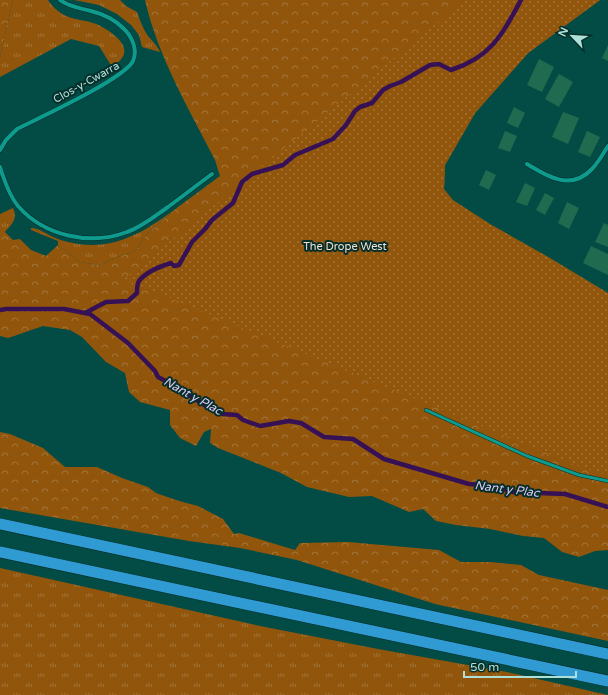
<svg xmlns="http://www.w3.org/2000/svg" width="608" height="695" viewBox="0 0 608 695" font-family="'Varela Round',sans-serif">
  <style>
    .grass { fill: url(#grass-tufts) }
    .forest { fill: url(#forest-crowns) }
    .park { fill: url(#park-dots) }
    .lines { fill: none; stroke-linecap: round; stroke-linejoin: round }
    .stream { stroke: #361155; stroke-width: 4.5 }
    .building { fill: #206b4f }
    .service-casing { stroke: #072e2a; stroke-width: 4 }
    .minor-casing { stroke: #072e2a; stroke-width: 5 }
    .trunk-casing { stroke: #072e2a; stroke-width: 12 }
    .service { stroke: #0e9b8e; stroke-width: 3 }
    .minor { stroke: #0e9b8e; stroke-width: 4 }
    .trunk { stroke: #309bd2; stroke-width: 11 }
    .labels { text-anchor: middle; stroke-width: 4; stroke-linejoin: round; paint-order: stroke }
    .street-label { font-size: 11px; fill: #ade0d8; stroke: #072e2a }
    .park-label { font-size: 11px; fill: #f3e1d1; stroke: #072e2a }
    .water-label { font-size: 12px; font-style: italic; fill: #ddccf5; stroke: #072e2a }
  </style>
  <defs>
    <pattern id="grass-tufts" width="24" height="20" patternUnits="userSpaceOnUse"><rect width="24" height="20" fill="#91560c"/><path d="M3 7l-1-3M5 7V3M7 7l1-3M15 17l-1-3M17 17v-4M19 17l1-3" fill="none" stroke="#a2763a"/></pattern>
    <pattern id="forest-crowns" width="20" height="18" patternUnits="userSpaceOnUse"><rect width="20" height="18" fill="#91560c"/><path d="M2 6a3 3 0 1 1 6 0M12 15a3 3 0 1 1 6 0" fill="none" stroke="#a2763a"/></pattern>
    <pattern id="park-dots" width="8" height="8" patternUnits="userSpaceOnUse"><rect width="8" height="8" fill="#91560c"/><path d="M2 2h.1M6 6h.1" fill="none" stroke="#a2763a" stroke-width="1.8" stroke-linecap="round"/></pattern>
  </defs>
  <rect width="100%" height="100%" fill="#034b45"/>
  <g class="grass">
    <path d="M13,0H48C51,5 58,12 64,15C74,20 86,20 96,24C106,28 128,42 124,54C122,60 117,63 112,67L99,46L71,39L0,77V57Z"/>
    <path d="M74,0H120L126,6L137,12C140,20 143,29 148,36C153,42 157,45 160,52L142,47L139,35L131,25L117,14L99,5Z"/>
    <path d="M178,207L146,235L136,250L98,265L80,262L58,245V241L31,230V228C39,228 46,234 53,237C58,239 63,241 68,242C112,253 145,232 178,207Z"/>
    <path d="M13,208C18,219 12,224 5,232L0,230V214Z"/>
    <path d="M0,568L260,626L378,649L507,672L608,695H0Z"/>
  </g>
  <g class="forest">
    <path d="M0,0H13L0,57Z"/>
    <path d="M145,0H600L528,53L475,113L445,165L444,189L440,198L608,393V550L595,551L579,557L562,552L544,538L523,536L490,529L456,525L436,521L423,509L409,512L372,496L349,497L307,487L281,473L218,448L210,443L211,429L204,432L196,446L180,438L170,425V410L140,402L129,392L125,373L106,362L82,337L70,330L43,326L8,338L0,336V230H3L13,240L20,239L31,250L46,256L58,245L80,262L98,265L136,250L146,235L178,207L220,176L215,160C189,109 158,57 145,0Z"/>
    <path d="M0,432L10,434L43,448L65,467H97L122,478L148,487L156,493L179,501L198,506L223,519L234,534L239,533L295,550L300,543L348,542L439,550L461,562H490L521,565L539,575L608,590V641L435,604L297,560L240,548L189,541L0,508Z"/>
  </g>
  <path class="park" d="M465,0H600L528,53L475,113L445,165L444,189L453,200L490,224L550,258L608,293V474L586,469L124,279Z"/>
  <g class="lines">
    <g class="stream">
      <path d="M0,310L6,309H64L90,314L128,343L155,371L158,377L175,386L206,406L223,414L237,415L243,420L260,426L289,421L301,423L324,437L353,439L384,459L469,484L493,486L513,492L565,494L608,507"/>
      <path d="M85,313L106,302L128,301L137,293C137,289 137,284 139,281C146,272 161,266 171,263L174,266L179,265L192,242L205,229L212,220L233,203L242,182L252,174L283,165L295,155L333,139L346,125L355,111L360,107L372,103L383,90L390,86L401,82L430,65L439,64L451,70C491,57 502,35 521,0"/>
    </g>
  </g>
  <g class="building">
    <path d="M608,45V61L602,58Z"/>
    <path d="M539,59L554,67L542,92L527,85Z"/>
    <path d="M559,74L573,82L559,107L545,99Z"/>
    <path d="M514,107L525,113L518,128L507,123Z"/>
    <path d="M563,112L579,118L568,144L552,137Z"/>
    <path d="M505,131L517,136L510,152L498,148Z"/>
    <path d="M587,131L600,137L590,157L578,152Z"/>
    <path d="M486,170L496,175L489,190L479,185Z"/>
    <path d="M525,183L535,188L527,206L516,202Z"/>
    <path d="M545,193L554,198L545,215L536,210Z"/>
    <path d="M567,202L579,208L569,229L558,223Z"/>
    <path d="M604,223L608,225V247L595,242Z"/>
    <path d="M591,246L608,254V275L583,263Z"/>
  </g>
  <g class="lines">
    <g class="service-casing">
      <path id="service" d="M426,410L527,456L579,475L608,481"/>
    </g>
    <g class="minor-casing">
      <g id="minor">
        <path d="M0,150L6,140L17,129C39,118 124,79 133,61C138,50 132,36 123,28C114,19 103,14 91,11C80,8 69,7 60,0"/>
        <path d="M527,164C548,177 571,191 592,169C598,163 603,154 608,146"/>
        <path d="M0,167C4,180 9,195 18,206C44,236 90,246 127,232C142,227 155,216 168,207C183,196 197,185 212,174"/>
      </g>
    </g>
    <g class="trunk-casing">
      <g id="trunk">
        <path d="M0,524L608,654"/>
        <path d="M0,552L608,681"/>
      </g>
    </g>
    <use href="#service" class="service"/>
    <use href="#minor" class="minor"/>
    <use href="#trunk" class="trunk"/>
  </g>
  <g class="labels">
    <g class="street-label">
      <text transform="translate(86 82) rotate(-29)" y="4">Clos-y-Cwarra</text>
    </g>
    <g class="park-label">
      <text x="345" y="250">The Drope West</text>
    </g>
    <g class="water-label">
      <text transform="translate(193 396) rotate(29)" y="4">Nant y Plac</text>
      <text transform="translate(507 489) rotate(7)" y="4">Nant y Plac</text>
    </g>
  </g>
  <g transform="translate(572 36) rotate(295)" stroke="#072e2a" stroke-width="3" paint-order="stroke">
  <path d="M0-3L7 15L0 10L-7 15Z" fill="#ade0d8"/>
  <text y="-6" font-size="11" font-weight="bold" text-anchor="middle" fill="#ade0d8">N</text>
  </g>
  <path d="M464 671v6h112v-6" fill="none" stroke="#ade0d8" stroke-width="2"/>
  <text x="470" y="671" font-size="12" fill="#ade0d8" stroke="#072e2a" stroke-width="3" paint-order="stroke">50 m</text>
</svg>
